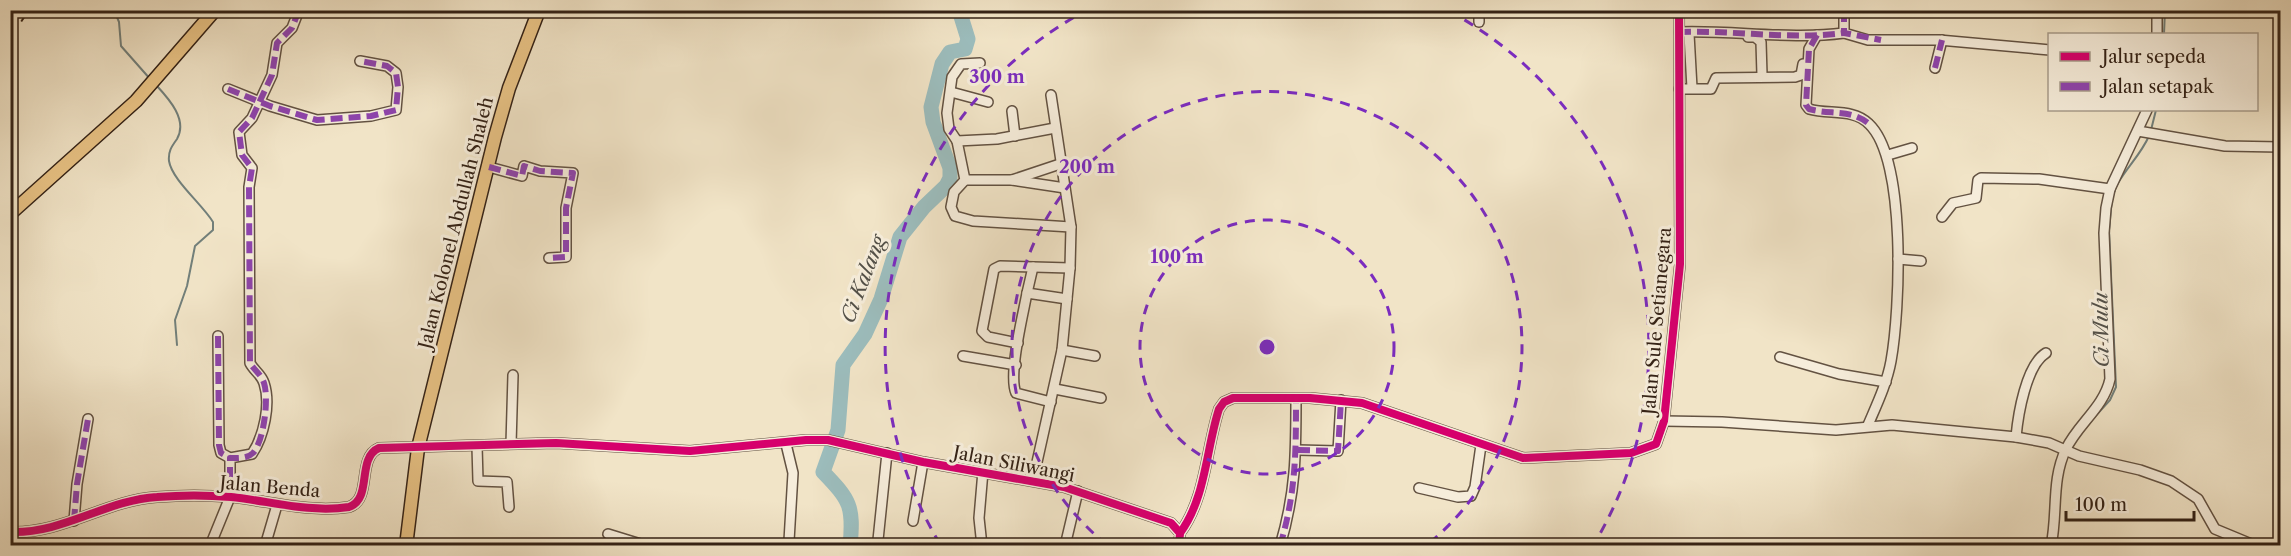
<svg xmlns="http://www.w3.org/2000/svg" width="2291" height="556" viewBox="0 0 2291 556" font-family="'Libre Caslon Text',serif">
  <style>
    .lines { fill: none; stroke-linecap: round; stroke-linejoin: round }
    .stream { stroke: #727f7a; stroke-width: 2 }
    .river { stroke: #9cbdbd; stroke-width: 15 }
    .minor-casing { stroke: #635242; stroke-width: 12 }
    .major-casing { stroke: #342216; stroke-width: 15 }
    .minor { stroke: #f6eddb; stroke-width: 9 }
    .major { stroke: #e8c284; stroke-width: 12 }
    .rail { stroke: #342216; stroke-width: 2; stroke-dasharray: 10 10; stroke-linecap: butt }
    .quiet { stroke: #8e44ad; stroke-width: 6; stroke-dasharray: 12 6; stroke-linecap: butt }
    .cycleway-casing { stroke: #f6eddb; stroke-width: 11 }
    .cycleway { stroke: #d6006c; stroke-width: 8 }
    .ring { fill: none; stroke: #7b2cbf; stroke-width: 3; stroke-dasharray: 10 8 }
    .labels { text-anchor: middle; stroke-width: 6; stroke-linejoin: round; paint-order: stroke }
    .street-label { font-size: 18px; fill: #342216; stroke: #f6eddb }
    .water-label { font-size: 20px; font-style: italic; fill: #535048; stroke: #f6eddb }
    .centre { fill: #7b2cbf; stroke: #f6eddb; stroke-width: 3 }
    .ring-label { font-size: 18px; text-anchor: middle; font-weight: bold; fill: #7b2cbf; stroke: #f6eddb; stroke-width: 6; stroke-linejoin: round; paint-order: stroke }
  </style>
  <rect width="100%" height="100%" fill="#f1e4c7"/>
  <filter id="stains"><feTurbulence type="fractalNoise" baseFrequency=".00333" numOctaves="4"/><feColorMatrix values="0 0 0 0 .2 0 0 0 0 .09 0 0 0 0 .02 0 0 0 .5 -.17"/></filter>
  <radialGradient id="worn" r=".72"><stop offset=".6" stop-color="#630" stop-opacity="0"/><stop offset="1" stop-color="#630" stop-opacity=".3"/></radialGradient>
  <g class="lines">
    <g class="stream">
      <path d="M114,10L119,22L121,46L151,80"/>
      <path d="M2164,34L2165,10"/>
      <path d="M157,86C169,99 188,120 177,139C172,146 168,151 169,161C172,180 202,204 213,222V230L195,246L187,286L175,320L177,345"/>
      <path d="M2151,130L2156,110"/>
      <path d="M2090,422L2110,400L2116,387L2109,230C2111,214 2110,197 2118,183C2128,166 2141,154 2149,136"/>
    </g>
    <path class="river" d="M850,546C854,506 850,500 823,472L838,430L843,365L865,334L881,299L900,237L924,207L946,186L950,178V168L933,122L931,107L942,64L950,52L965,49L968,39L959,10"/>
    <g class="minor-casing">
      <g id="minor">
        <path d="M1844,10V33L1868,40H1939L2050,50"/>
        <path d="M1479,22V10"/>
        <path d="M1679,32C1733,30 1791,40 1844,33"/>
        <path d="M1689,34L1692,88"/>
        <path d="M2157,34V10"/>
        <path d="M1817,35L1809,49L1806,105L1809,109C1829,115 1853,108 1869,124C1907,160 1900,311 1891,361C1887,383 1877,404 1868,425"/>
        <path d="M1748,37H1755L1761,42L1762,75"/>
        <path d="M1935,68L1942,40"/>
        <path d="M228,89L270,106L317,120L371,116L396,110L398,87L396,73L387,66L360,61"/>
        <path d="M1679,89H1711L1716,78L1795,77L1801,75L1803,64"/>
        <path d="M951,92L988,102"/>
        <path d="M1012,111L1015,136"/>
        <path d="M1055,128L997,139L957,141L965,180L954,192L951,207L955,216L973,221L1071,227"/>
        <path d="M2138,131L2225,146L2280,147"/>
        <path d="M957,141L949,129L947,113L952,77L961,64L980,63"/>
        <path d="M1888,155L1912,148"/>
        <path d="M489,167L522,176L524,166L540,171L573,173L566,208V257L549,258"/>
        <path d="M965,180H1012L1065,188"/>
        <path d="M1012,180L1060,164"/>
        <path d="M1942,217L1953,203L1976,198L1978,180L1981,178L2039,179L2110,189"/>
        <path d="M1898,259L1921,261"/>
        <path d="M1027,293L1033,267"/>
        <path d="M218,336L219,445L221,453L230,458"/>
        <path d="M1018,343L988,337L982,331L994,269L1000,266L1070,268"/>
        <path d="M1062,350L1095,356"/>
        <path d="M963,356L1016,365"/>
        <path d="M1780,357L1839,374L1886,382"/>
        <path d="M1055,389L1101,398"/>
        <path d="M1051,402L1016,393C1008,375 1023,315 1027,293L1067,299"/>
        <path d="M1664,421L1722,422L1836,430L1892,425L2016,437L2049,443L2079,456L2140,470L2171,481L2198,499L2215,529L2256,546"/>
        <path d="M10,436L12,392"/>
        <path d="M2016,437C2018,415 2026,365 2046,353"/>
        <path d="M511,444L513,375"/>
        <path d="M786,444L793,473L789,541"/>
        <path d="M477,446L478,481L507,482L509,507"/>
        <path d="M1298,450L1338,451L1341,400"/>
        <path d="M1033,480L1062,350L1070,268L1071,227L1051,95"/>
        <path d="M1419,488L1458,497L1471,496L1475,487L1481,445"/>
        <path d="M74,521L77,484L88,419"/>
        <path d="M913,521L923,462"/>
        <path d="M10,532C63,534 106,500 157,497C181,495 207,495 231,497C270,501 309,513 349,507C373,499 356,458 379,448L556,443L690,451L806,440H828L923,462L1064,487L1171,523L1180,533L1179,546"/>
        <path d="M1180,533C1206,498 1206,449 1219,409L1224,402L1233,398H1310L1362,403L1523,458L1631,453L1656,444L1664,421L1680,264L1679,10"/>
        <path d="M608,534L647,546"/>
        <path d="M878,540L887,453"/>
        <path d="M210,546L230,497V458L252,454C264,436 271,404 264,383C261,374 254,371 250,363L249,187L252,168L242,155L239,132L252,118L272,75L277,43L292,28L299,10"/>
        <path d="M265,546L277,505"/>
        <path d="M982,546L979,518L983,471"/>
        <path d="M1065,546L1078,491"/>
        <path d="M1280,546C1296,492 1296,453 1296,398"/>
        <path d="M2051,546C2058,513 2051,480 2066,449C2078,424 2104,407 2110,379L2104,233L2106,208L2110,189L2147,110"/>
      </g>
    </g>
    <g class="major-casing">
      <g id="major">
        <path d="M10,214L136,101L215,10"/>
        <path d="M406,546L418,448L495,137L509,88L539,10"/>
      </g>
    </g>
    <use href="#minor" class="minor"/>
    <use href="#major" class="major"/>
    <path class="rail" d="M10,38L29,10"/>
    <g class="quiet">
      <path d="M1844,10V33L1881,40"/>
      <path d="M1679,32C1733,30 1791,40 1844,33"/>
      <path d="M1817,35L1809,49L1806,105L1809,109C1830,115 1850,109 1868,123"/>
      <path d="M1935,68L1942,40"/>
      <path d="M228,89L270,106L317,120L371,116L396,110L398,87L396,73L387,66L360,61"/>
      <path d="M489,167L522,176L524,166L540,171L573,173L566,208V257L549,258"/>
      <path d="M218,336L219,445L221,453L230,458"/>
      <path d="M10,436L12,392"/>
      <path d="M1298,450L1338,451L1341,400"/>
      <path d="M230,497V458C237,458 247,459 253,453C264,441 269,398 264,383C261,374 254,370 250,363L249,187L252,168L242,155L239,132L252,118L272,75L277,43L292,28L299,10"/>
      <path d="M74,521L77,484L88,419"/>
      <path d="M1280,546C1296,492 1296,453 1296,398"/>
    </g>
    <g class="cycleway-casing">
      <g id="cycleway">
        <path d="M10,532C63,534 106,500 157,497C181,495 207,495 231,497C270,501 309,513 349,507C373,499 356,458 379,448L556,443L690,451L806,440H828L923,462L1064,487L1171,523L1180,533L1179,546"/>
        <path d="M1180,533C1206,498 1206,449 1219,409L1224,402L1233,398H1310L1362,403L1523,458L1631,453L1656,444L1664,421L1680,264L1679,10"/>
      </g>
    </g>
    <use href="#cycleway" class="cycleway"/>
  </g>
  <g class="ring">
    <circle cx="1267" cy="347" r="127"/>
    <path d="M1107 545A255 255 0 1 1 1427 545"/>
    <path d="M940 544A382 382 0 0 1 1085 11M1449 11A382 382 0 0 1 1594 544"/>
  </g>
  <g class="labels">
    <g class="street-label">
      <text transform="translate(456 223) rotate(-76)" y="6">Jalan Kolonel Abdullah Shaleh</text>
      <text transform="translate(1657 321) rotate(-85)" y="6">Jalan Sule Setianegara</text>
      <text transform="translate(1014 464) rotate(11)" y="6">Jalan Siliwangi</text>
      <text transform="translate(270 487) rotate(5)" y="6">Jalan Benda</text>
    </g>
    <g class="water-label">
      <text transform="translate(863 279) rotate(-69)" y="7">Ci Kalang</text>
      <text transform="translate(2101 330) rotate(-91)" y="7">Ci Mulu</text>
    </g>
  </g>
  <circle cx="1267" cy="347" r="9" class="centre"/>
  <g class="ring-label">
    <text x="997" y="83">300 m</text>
    <text x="1087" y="173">200 m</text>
    <text x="1177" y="263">100 m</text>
  </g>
  <rect width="2291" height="556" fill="none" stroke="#f1e4c7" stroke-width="36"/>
  <rect x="12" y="12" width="2267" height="532" fill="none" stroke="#342216" stroke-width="3"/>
  <rect x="18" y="18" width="2255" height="520" fill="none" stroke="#342216" stroke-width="1.5"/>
  <rect x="2048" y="33" width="210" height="78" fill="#f6eddb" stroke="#a89c8c" stroke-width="1.5"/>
  <rect x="2060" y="52" width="30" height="9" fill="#d6006c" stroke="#a89c8c" stroke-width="1.5"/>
  <text x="2102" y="63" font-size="18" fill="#342216">Jalur sepeda</text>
  <rect x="2060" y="82" width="30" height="9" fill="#8e44ad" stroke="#a89c8c" stroke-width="1.5"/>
  <text x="2102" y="93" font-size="18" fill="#342216">Jalan setapak</text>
  <path d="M2066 511v9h128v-9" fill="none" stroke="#342216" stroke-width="3"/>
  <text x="2075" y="511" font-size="18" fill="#342216" stroke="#f6eddb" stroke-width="4.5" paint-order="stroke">100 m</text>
  <rect width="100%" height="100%" filter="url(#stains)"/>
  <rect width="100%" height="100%" fill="url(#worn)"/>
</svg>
